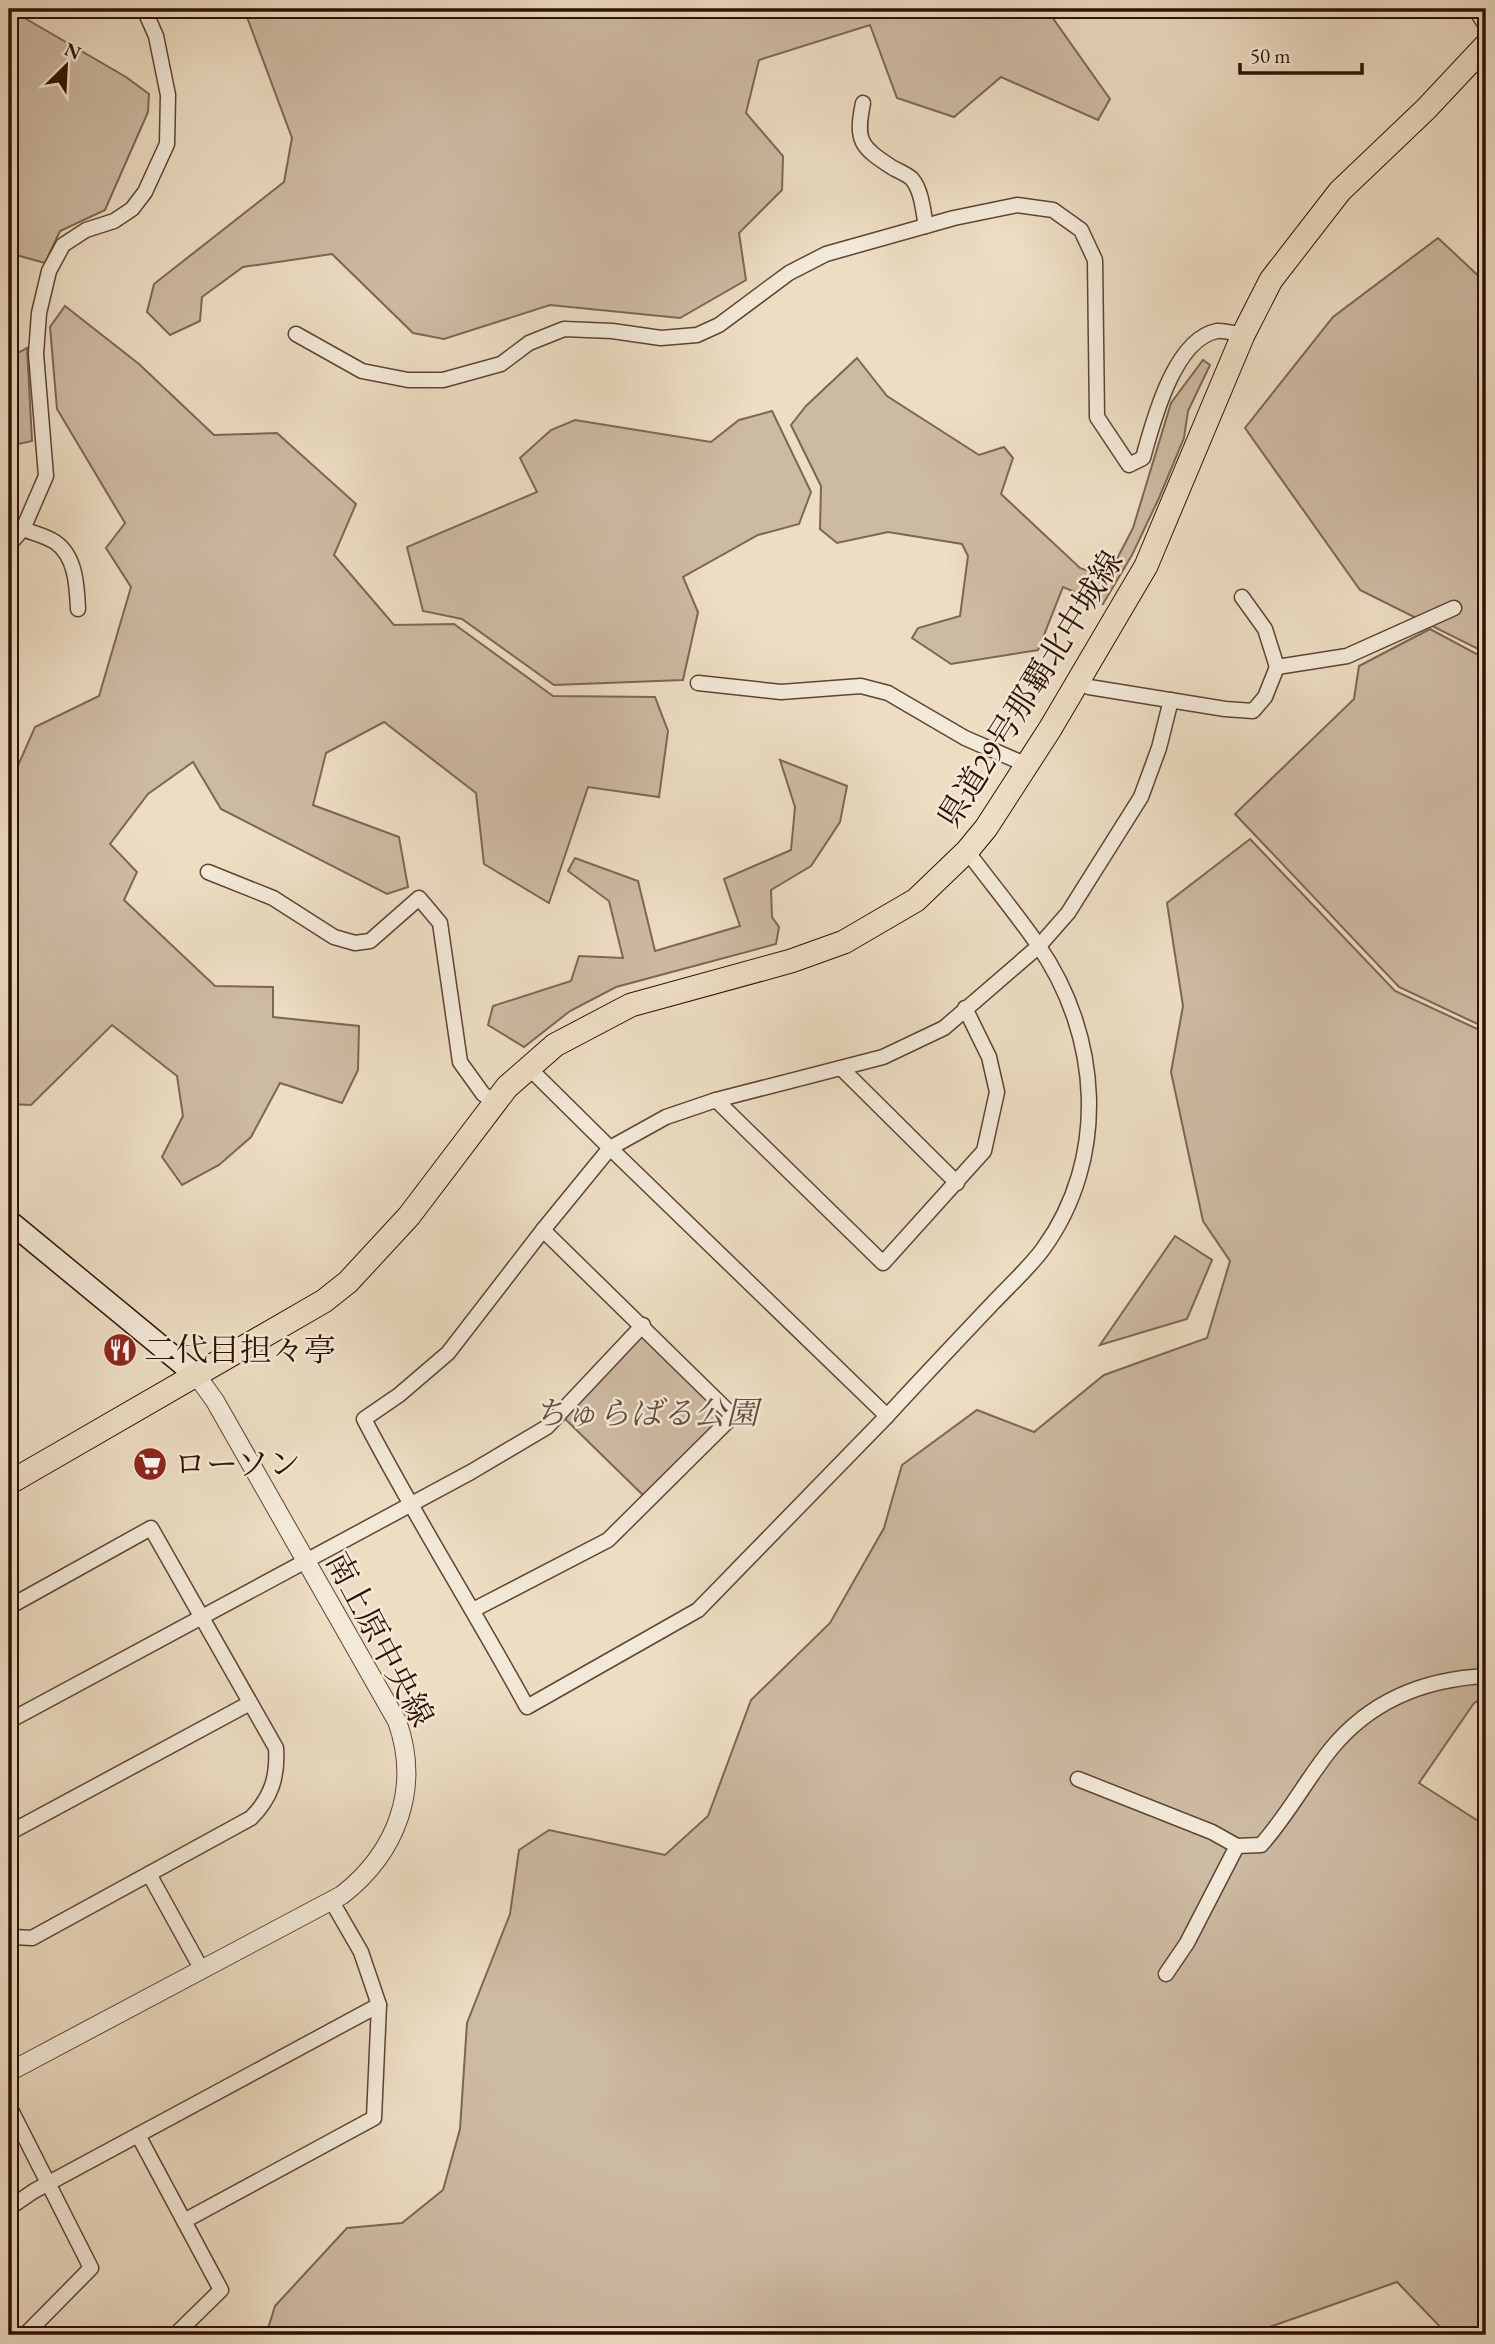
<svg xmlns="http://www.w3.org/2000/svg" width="1495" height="2344" viewBox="0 0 1495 2344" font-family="'EB Garamond','Noto Serif JP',serif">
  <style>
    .green { fill: #cdbaa2; stroke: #7e6652; stroke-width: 2 }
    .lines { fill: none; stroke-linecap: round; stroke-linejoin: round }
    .minor-casing { stroke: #5e4432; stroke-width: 17 }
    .tertiary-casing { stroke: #5e4432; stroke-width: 20 }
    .secondary-casing { stroke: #2f1102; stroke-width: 24 }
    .primary-casing { stroke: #2f1102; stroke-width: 25 }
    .minor { stroke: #f3e9d8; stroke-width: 14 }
    .tertiary { stroke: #f3e9d8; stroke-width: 18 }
    .secondary { stroke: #f3e9d8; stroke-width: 21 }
    .primary { stroke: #edddc3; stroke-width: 23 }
    .labels { text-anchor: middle; stroke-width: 5; stroke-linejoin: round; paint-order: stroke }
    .street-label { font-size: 32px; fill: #2f1102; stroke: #f3e9d8 }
    .poi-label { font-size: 32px; fill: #2f1102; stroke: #f3e9d8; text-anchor: start }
    .park-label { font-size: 32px; font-style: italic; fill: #664c3a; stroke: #f3e9d8 }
  </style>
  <rect width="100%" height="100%" fill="#edddc3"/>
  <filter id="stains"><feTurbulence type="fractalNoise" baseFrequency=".00286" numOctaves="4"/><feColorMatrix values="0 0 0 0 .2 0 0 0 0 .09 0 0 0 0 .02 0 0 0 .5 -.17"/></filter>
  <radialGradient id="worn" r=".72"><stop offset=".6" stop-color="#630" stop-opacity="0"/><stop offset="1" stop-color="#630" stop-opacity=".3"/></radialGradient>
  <g class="green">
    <path d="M9,9L126,77L149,94L148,112L105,210L60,231L45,263L9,253Z"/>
    <path d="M244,9H1041L1047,10L1110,99L1098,120L1001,77L954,117L897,98L870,25L759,60L746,113L783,156L782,190L739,233L746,280L680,318L550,305L444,339L413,333L332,254L243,267L202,297L200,321L170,335L147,312L154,284L284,182L292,138Z"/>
    <path d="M1438,238L1486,283V653L1360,590L1245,428L1333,317Z"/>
    <path d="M65,306L139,364L214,435L277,433L356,504L334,555L394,625L454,624L553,696L655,697L668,731L659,797L588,787L549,903L484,864L476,793L384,722L326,753L313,805L399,837L408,887L387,894L221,809L193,762L148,794L110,844L137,872L124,900L215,986L273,987V1017L359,1026L358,1070L342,1103L280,1083L251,1137L219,1165L182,1185L162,1157L183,1116L177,1076L112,1025L31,1105L9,1104V786L35,727L99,696L131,587L106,548L125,523L57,409L50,327Z"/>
    <path d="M27,348L32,441L9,446V454V358Z"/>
    <path d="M857,358L887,396L979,455L1004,447L1013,458L1001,494L1080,568L1107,578L1133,528L1171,403L1203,360L1210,365L1188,411L1184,438L1159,498L1132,555L1103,604L1063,587L1038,650L951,664L912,638L918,628L960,616L968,556L962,544L888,532L837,543L820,529L821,486L791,425L806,406Z"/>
    <path d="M772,411L811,492L799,524L758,535L683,577L698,612L683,680L554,685L462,619L423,611L407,547L537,492L520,458L551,430L575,420L711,442L739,420Z"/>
    <path d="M1430,629L1486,659V1028L1399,987L1235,814L1354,699L1359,666Z"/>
    <path d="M780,760L847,786L840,822L811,866L771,890L772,917L779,927L776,944L616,987L570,1011L524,1047L488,1025L493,1006L571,981L579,956L623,958L609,901L568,871L575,858L638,881L655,951L740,926L724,879L791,850L795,807Z"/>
    <path d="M1250,839L1395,991L1486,1033V1697L1474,1703L1419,1783L1486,1826V2334L1448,2335L1397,2282L1247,2335H266L275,2306L347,2228L402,2223L443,2190L460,2129L467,2023L510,1914L519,1850L549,1830L665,1855L708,1816L751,1700L830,1623L884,1528L902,1465L977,1410L1034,1432L1104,1375L1207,1338L1230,1261L1203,1221L1171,1072L1183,1006L1167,903Z"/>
    <path d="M1175,1236L1212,1260L1187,1319L1100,1345Z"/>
    <path d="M643,1325L733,1416L648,1500L560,1414Z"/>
  </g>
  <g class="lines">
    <g class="minor-casing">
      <g id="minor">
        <path d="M1475,9L1486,26"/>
        <path d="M863,103C855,142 861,147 893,168C899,171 908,175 912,179C922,191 923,211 926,226"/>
        <path d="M296,334L362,371L408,380H443L501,364L529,343L564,329L612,331L661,338L697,335L719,325L789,273L826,254L954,218L1017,205L1053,210L1081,230L1095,260L1097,417L1129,465L1143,458C1153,422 1174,339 1217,331C1224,330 1236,334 1243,335"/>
        <path d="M23,529C33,533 46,536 55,542C76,556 77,587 78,609"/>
        <path d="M9,545L23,529L46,476L36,354L39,313L49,271L63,245L86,230L114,221L132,209L145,192L167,144L168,95L156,36L144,9"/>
        <path d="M1242,597L1265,629L1277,667"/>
        <path d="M1079,682L1089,687L1225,709L1253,711L1265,697L1277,667L1347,656L1454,608"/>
        <path d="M698,683L781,692L861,686L888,693L965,738L1027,765"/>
        <path d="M208,872L273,898L334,937L355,943L370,941L419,898L440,923L460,1062L483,1094L494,1102"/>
        <path d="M965,1008L989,1057L997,1092L984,1151L883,1263L716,1100L883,1057L944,1028L1039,946L1068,913L1141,797L1159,748L1171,700"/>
        <path d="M528,1067L610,1148L666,1117L716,1100"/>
        <path d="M842,1069L957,1183"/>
        <path d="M543,1230L448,1353L399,1395L364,1419C415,1517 474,1610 527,1707L698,1610L887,1416"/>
        <path d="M9,1607L151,1528L276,1748C278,1777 271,1798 251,1818L32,1938L14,1937L9,1931"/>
        <path d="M473,1610L608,1540L733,1416L543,1230L610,1148L887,1416C922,1378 957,1341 993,1303C1009,1286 1029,1268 1043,1249C1109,1158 1101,1036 1038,945C1016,913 990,882 967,851"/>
        <path d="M9,1721L471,1472L547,1427L643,1325"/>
        <path d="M1078,1779L1212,1832L1237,1846L1261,1845C1288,1815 1306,1780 1331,1749C1371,1700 1425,1679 1486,1676"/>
        <path d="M9,1833L250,1703"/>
        <path d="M149,1874L202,1970"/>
        <path d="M1166,1974L1187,1943L1237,1846"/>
        <path d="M9,2106L91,2268L25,2335"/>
        <path d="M138,2135L221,2290L175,2335"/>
        <path d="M9,2208L34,2191L379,2005"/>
        <path d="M184,2221L374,2118L379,2005L361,1952L331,1900"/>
      </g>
    </g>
    <g class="tertiary-casing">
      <path id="tertiary" d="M9,2072L342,1895C397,1852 421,1788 397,1721L215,1401L197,1376"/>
    </g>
    <g class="secondary-casing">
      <path id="secondary" d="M9,1221L197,1376"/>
    </g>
    <g class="primary-casing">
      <path id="primary" d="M9,1483L324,1301L348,1282L409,1216L507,1087L555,1045L631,1005L791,961L844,942L916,900L967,851L986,828L1050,729L1146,566L1243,335L1271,280L1340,191L1426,109L1486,45"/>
    </g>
    <use href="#minor" class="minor"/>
    <use href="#tertiary" class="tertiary"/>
    <use href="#secondary" class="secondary"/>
    <use href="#primary" class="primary"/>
  </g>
  <defs>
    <g id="restaurant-disc" transform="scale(1.75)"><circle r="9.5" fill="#8f2418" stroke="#f3e9d8"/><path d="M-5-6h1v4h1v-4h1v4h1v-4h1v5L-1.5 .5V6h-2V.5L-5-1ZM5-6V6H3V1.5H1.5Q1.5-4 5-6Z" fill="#fff"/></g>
    <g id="supermarket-disc" transform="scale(1.75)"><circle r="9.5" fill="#8f2418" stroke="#f3e9d8"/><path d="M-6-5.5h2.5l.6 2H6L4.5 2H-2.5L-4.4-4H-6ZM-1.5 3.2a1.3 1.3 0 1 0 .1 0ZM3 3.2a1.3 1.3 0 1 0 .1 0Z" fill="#fff"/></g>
  </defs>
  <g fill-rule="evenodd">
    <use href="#restaurant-disc" x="120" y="1350"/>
    <use href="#supermarket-disc" x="150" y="1464"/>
  </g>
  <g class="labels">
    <g class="street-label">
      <text transform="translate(1030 689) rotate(-58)" y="11">県道29号那覇北中城線</text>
      <text transform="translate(380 1639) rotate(62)" y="11">南上原中央線</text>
    </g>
    <g class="poi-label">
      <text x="144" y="1361">二代目担々亭</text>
      <text x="174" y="1475">ローソン</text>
    </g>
    <g class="park-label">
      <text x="646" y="1424">ちゅらばる公園</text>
    </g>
  </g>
  <rect width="1495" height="2344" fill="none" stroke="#edddc3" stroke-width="35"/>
  <rect x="10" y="10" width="1474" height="2323" fill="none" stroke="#2f1102" stroke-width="3.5"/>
  <rect x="18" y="18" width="1460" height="2309" fill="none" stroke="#2f1102" stroke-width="2"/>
  <g transform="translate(66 66) rotate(24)" stroke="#f3e9d8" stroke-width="5" paint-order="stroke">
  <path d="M0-5L12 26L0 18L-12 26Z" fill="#2f1102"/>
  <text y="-10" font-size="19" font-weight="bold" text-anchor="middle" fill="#2f1102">N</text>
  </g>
  <path d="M1240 63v10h122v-10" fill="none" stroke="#2f1102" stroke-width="3.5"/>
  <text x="1250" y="63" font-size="21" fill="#2f1102" stroke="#f3e9d8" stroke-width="5" paint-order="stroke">50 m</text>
  <rect width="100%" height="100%" filter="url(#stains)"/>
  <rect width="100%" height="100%" fill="url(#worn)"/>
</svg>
